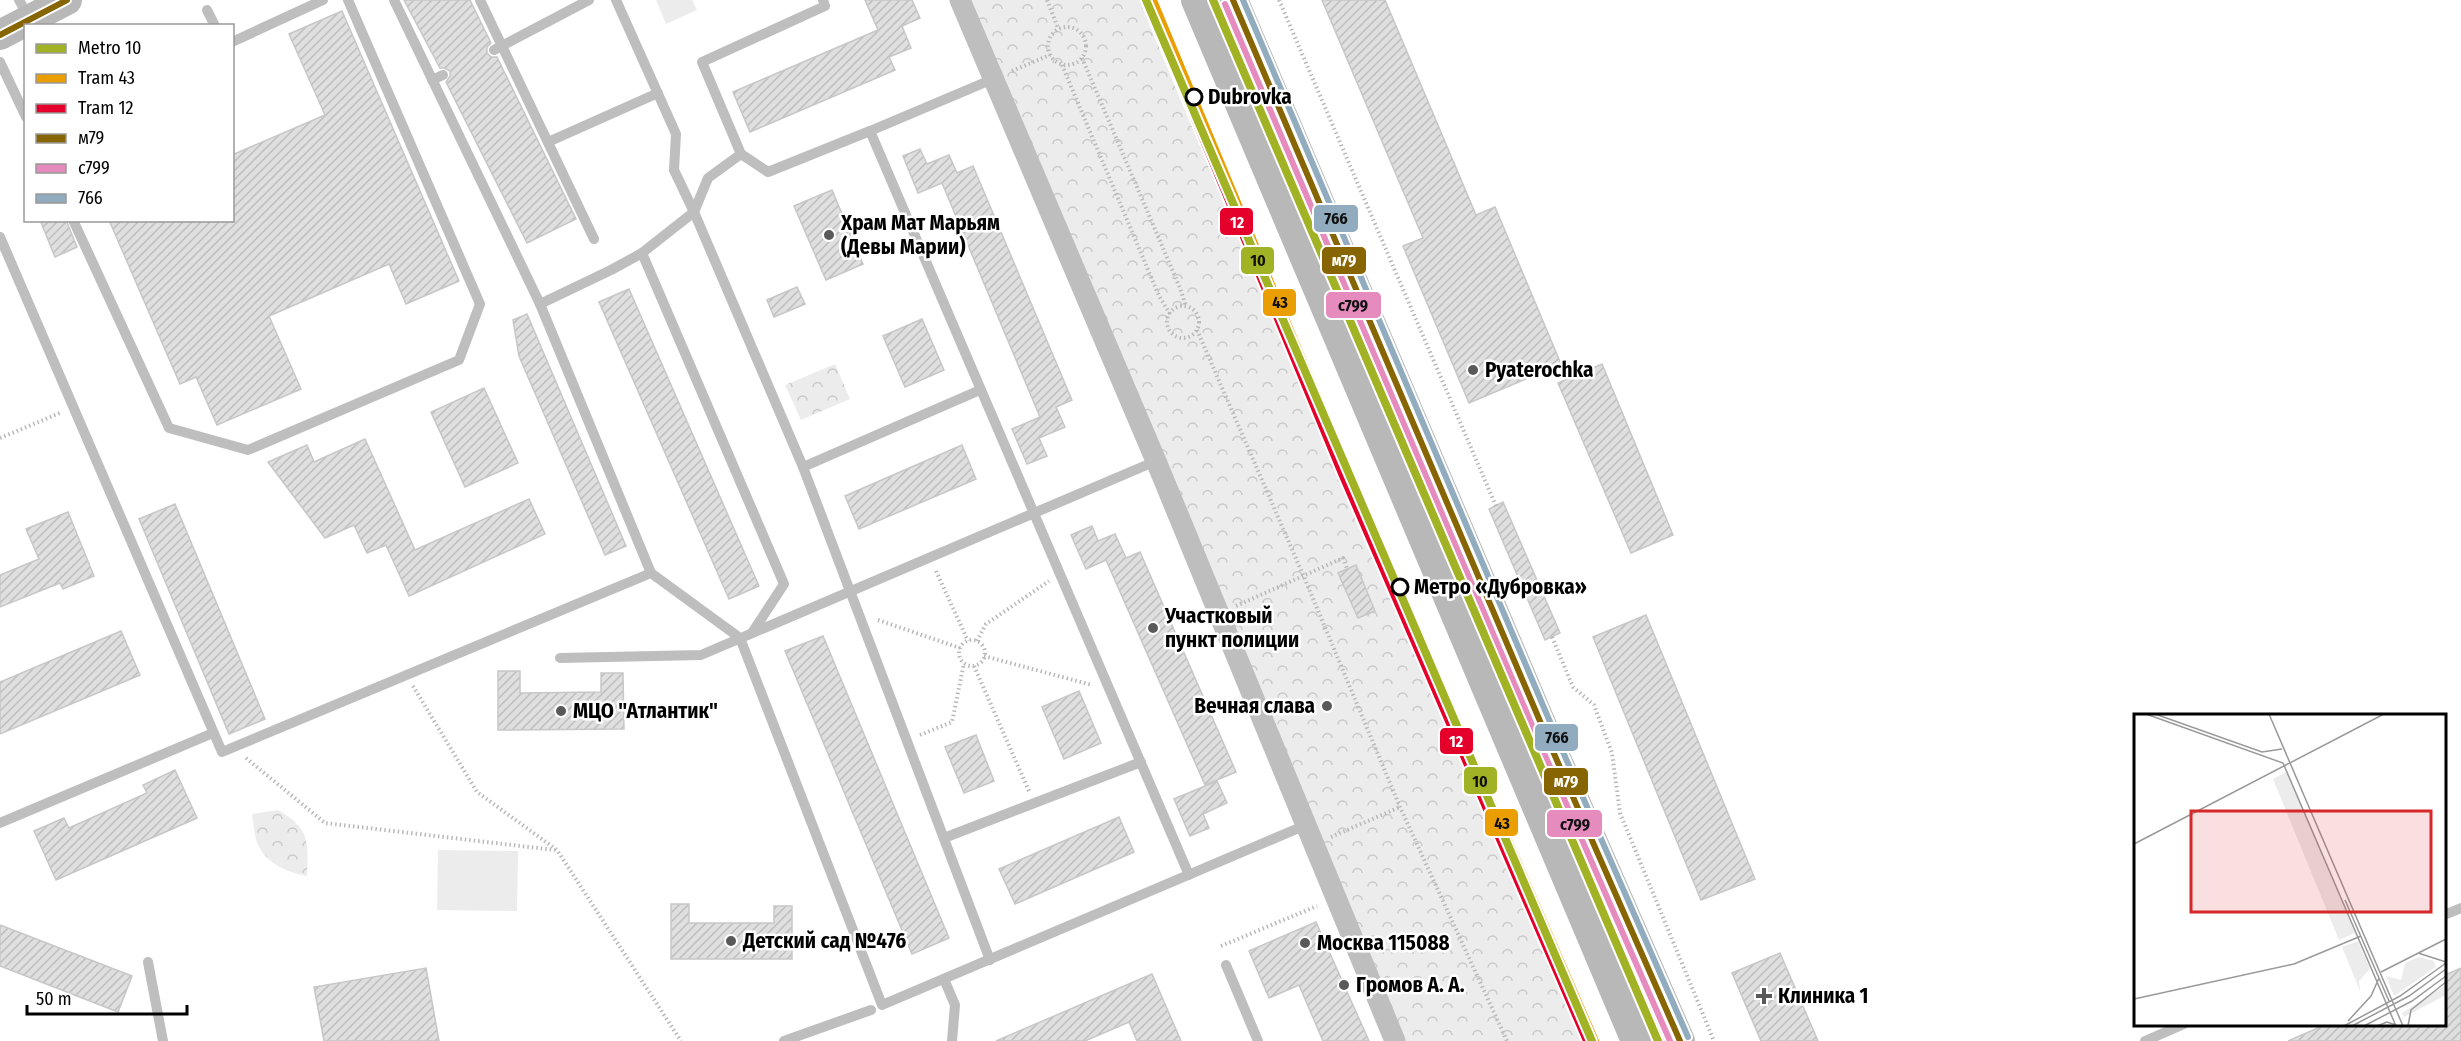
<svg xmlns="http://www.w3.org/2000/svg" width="2461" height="1041" viewBox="0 0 2461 1041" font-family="'Fira Sans Condensed',sans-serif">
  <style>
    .forest { fill: url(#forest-crowns) }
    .garden { fill: #ececec }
    .building { fill: url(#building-hatch); stroke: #c7c7c7; stroke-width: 1.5 }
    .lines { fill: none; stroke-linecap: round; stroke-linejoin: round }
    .path { stroke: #b9b9b9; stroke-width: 4; stroke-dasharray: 1.5 3; stroke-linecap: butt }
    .lane { stroke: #bebebe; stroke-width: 10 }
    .street { stroke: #bebebe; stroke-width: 21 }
    .secondary { stroke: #b8b8b8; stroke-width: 30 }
    .bus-1-casing { stroke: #fff; stroke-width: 10 }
    .bus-2-casing { stroke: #fff; stroke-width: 10 }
    .bus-3-casing { stroke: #fff; stroke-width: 10 }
    .bus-1 { stroke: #876503; stroke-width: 6 }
    .bus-2 { stroke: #e68bbd; stroke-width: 6 }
    .bus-3 { stroke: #92acbf; stroke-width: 6 }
    .tram-1-casing { stroke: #fff; stroke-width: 10 }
    .tram-2-casing { stroke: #fff; stroke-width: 10 }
    .tram-1 { stroke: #eb9e00; stroke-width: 6 }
    .tram-2 { stroke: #e4002b; stroke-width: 6 }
    .metro-1-casing { stroke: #fff; stroke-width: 12 }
    .metro-1 { stroke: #a2b225; stroke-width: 8 }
    .stop-dot { fill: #fff; stroke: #000; stroke-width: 3 }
    .poi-dot { fill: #595959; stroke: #fff; stroke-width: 2 }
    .labels { text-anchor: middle; stroke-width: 5; stroke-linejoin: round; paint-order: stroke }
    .stop-label { font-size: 21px; font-weight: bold; fill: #000; stroke: #fff; text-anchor: start }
    .poi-label { font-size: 21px; font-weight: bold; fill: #000; stroke: #fff; text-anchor: start }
    .inset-road { fill: none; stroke: #999; stroke-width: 1.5 }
    .view { fill: #d62828; fill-opacity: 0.15; stroke: #d62828; stroke-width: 3 }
    .inset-edge { fill: none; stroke: #000; stroke-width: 3 }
    .line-badge { stroke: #fff; stroke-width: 2 }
    .badge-label { font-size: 16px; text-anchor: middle; font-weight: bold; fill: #fff }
    .pale-badge-label { font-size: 16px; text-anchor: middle; font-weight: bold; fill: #111 }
  </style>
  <defs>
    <pattern id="forest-crowns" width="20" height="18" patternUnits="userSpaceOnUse" patternTransform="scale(1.5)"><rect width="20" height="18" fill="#ececec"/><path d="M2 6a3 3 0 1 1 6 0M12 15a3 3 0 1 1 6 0" fill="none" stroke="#c9c9c9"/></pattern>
    <pattern id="building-hatch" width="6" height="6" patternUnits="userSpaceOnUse" patternTransform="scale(1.5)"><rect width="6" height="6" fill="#dfdfdf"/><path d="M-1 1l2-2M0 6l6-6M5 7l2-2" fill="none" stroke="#bebebe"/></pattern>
  </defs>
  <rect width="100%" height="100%" fill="#fff"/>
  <g class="forest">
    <path d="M970,0H1148L1594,1041H1401Z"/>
    <path d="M835,364L850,399L801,420L785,385Z"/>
    <path d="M278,810C311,829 308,842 307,876C289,873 268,864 259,847C254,838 254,824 252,814Z"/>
  </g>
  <g class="garden">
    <path d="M656,0H692L697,10L666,24Z"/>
    <path d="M438,850L518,851L517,911L437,910Z"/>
  </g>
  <g class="building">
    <path d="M404,0H470L491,43L487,47V53L491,57H497L576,219L527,243L446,82L450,76V71L444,68H440Z"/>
    <path d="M865,0H912L920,18L902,26L911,48L889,57L895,70L750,132L733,92L878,30Z"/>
    <path d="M1322,0H1385L1476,215L1495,207L1561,364L1469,403L1403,246L1423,238Z"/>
    <path d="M342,11L459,281L406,304L389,264L269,316L301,389L217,425L196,377L180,384L109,220H232V155L325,115L289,34Z"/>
    <path d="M920,149L927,164L949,155L957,173L973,166L1072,400L1056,407L1065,427L1039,438L1047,456L1027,464L1012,429L1040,417L942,183L918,193L903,156Z"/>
    <path d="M832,190L863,264L826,280L794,206Z"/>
    <path d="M40,220H66L77,247L55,257Z"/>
    <path d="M797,287L805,304L774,317L767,300Z"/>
    <path d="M629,289L759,586L729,599L599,302Z"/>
    <path d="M527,314L626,546L605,555L519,356L513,320Z"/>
    <path d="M922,319L944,370L905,387L883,336Z"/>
    <path d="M1602,364L1673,535L1631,553L1558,383Z"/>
    <path d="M484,388L518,463L465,487L431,412Z"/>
    <path d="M365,439L415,550L529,499L545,534L409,596L386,545L367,553L354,525L325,538L268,462L307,445L314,462Z"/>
    <path d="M962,445L976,479L859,529L845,496Z"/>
    <path d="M1503,502L1560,633L1545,640L1489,509Z"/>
    <path d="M175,504L265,719L229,734L139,519Z"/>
    <path d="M68,512L94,576L63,589L60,583L0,607V575L39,559L26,529Z"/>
    <path d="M1092,526L1098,541L1115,534L1126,558L1140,552L1236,772L1205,785L1106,560L1086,569L1071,535Z"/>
    <path d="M1356,565L1375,611L1358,618L1338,573Z"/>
    <path d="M1646,615L1755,879L1701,900L1593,637Z"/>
    <path d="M121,631L140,675L0,734V682Z"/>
    <path d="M823,636L949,938L912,954L785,651Z"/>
    <path d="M498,671H520V693L601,692V673H623L624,729L498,730Z"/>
    <path d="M1079,691L1101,743L1064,759L1042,707Z"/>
    <path d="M976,735L994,781L964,793L945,747Z"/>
    <path d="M175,770L197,818L56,880L34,831L64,818L69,828L147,793L143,785Z"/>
    <path d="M1217,781L1227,803L1203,814L1209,828L1190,836L1174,799Z"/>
    <path d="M1119,817L1134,852L1015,904L999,869Z"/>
    <path d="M671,904H689V923H774V906H792V959H671Z"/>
    <path d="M1316,922L1344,985L1369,1041H1323L1299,985L1269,998L1249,951Z"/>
    <path d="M0,925L132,976L118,1012L0,966Z"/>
    <path d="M1780,953L1818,1041H1761L1732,973Z"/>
    <path d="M426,968L439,1041H324L314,987Z"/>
    <path d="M2461,968V1041H2288L2327,1024H2445V975Z"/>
    <path d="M1152,974L1181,1041H1137L1129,1022L1085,1041H996Z"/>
  </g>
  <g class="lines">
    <g class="path">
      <path d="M1047,0L1058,28"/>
      <path d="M1279,0L1496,506"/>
      <circle cx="1067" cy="46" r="19"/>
      <path d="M1082,58L1180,288L1186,306"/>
      <path d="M1062,65L1159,296L1170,314"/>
      <path d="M1012,71L1050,55"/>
      <circle cx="1183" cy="322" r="16"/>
      <path d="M1197,330L1304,577L1400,807L1507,1041"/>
      <path d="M0,438L60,413"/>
      <path d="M936,571L968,641"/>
      <path d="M1236,606L1343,558L1347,569"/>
      <path d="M878,620L960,648"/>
      <path d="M1552,637L1573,687L1594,705L1612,753L1620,813L1714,1041"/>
      <circle cx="972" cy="653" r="13"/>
      <path d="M977,641L986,624L1049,581"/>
      <path d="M984,656L1092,685"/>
      <path d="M974,666L1029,791"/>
      <path d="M413,686L477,792L557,850L681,1041"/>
      <path d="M920,735L952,722L964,663"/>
      <path d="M246,758L325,823L555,850"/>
      <path d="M1331,837L1400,807"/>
      <path d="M1221,946L1317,906"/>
    </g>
    <g class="lane">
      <path d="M19,0L30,19"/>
      <path d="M394,0L540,304L611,270L642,253L694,212L803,467L990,960"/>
      <path d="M480,0L594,239"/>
      <path d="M616,0L676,134L674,170L694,212"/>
      <path d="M207,10L215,26"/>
      <path d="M232,42L323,0"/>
      <path d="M494,50L589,0"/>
      <path d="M0,62L26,117"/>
      <path d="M432,80L443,75"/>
      <path d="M870,131L993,79"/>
      <path d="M548,142L658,93"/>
      <path d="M741,154L702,62L825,6L823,0"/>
      <path d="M694,212L708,178L741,154L768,172L870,131L1189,875"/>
      <path d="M73,220L169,428L248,450L459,360L480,304L348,0"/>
      <path d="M0,237L222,752L651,573"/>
      <path d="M642,253L784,584L752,633"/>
      <path d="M540,304L651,573L740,638L882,1005L1306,825"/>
      <path d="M803,467L980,390"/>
      <path d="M560,658L701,655L1156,461"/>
      <path d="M0,823L213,733"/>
      <path d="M944,838L1141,762"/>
      <path d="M2444,915L2461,908"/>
      <path d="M148,962L163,1041"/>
      <path d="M1226,965L1258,1041"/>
      <path d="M944,979L955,1005L952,1041"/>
      <path d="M784,1041L871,1010"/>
      <path d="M2145,1041L2184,1024"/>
    </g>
    <path class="street" d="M960,0L1156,461L1395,1041"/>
    <g class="secondary">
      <path d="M1196,0L1636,1041"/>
      <path d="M1233,0L1548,740L1680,1041"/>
      <path d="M0,35L67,0"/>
    </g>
    <g class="bus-1-casing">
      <g id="bus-1">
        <path d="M1233,0L1548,740L1680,1041"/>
        <path d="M0,35L67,0"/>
      </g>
    </g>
    <g class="bus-2-casing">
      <path id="bus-2" d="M1225,4L1540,744L1670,1041"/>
    </g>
    <g class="bus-3-casing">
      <path id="bus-3" d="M1243,0L1556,736L1688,1037"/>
    </g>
    <use href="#bus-1" class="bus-1"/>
    <use href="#bus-2" class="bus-2"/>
    <use href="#bus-3" class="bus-3"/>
    <g class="tram-1-casing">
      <path id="tram-1" d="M1154,0L1350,472L1596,1041"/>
    </g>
    <g class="tram-2-casing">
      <path id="tram-2" d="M1146,3L1342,476L1586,1041"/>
    </g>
    <use href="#tram-1" class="tram-1"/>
    <use href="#tram-2" class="tram-2"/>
    <g class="metro-1-casing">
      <g id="metro-1">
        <path d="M1146,0L1592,1041"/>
        <path d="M1213,0L1658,1041"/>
      </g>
    </g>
    <use href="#metro-1" class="metro-1"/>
  </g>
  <g class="stop-dot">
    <circle cx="1194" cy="97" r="8"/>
    <circle cx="1400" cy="587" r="8"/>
  </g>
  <g class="poi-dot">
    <circle cx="829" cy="235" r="6"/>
    <circle cx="1473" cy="370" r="6"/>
    <circle cx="1153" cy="628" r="6"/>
    <circle cx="1327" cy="706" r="6"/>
    <circle cx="561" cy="711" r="6"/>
    <circle cx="731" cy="941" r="6"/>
    <circle cx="1305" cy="943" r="6"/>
    <circle cx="1344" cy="985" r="6"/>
    <path d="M1761 987h6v6h6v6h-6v6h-6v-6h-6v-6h6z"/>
  </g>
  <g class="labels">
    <g class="stop-label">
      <text x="1208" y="104">Dubrovka</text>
      <text x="1414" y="594">Метро «Дубровка»</text>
    </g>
    <g class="poi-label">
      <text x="841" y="230">Храм Мат Марьям<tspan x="841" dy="24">(Девы Марии)</tspan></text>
      <text x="1485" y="377">Pyaterochka</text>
      <text x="1165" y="623">Участковый<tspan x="1165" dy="24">пункт полиции</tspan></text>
      <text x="1315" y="713" text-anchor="end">Вечная слава</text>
      <text x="573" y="718">МЦО "Атлантик"</text>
      <text x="743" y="948">Детский сад №476</text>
      <text x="1317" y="950">Москва 115088</text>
      <text x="1356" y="992">Громов А. А.</text>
      <text x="1778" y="1003">Клиника 1</text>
    </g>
  </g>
  <g transform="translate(2134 714)">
    <rect width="312" height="312" fill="#fff"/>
    <path d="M285,243L300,247L302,253L260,282L252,262L267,266L271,249ZM312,271V281L270,303L268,299Z" fill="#ececec"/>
    <path d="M152,58L221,219L205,226L139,65ZM224,227L236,255L225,267L226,277L208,233Z" fill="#ececec"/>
    <path class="inset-road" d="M12,0L149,49L262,312M21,0L128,38L148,35M135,0L269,312M0,130L250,0M211,186L255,287M284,239L312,248M247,258L312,225M0,285L160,250L227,222M214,307L237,282L245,264M210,312L266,282L312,249M218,312L275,282L312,255M230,312L278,287L312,262M243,312L253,308L265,312M274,312L277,296L312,268"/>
    <path class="view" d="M57,97H297V198H57Z"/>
    <rect width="312" height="312" class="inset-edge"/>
  </g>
  <g class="line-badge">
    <rect x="1313" y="204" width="46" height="29" rx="6" fill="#92acbf"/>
    <rect x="1219" y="207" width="35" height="29" rx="6" fill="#e4002b"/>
    <rect x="1240" y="246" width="35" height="29" rx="6" fill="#a2b225"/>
    <rect x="1321" y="246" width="46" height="29" rx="6" fill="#876503"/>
    <rect x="1262" y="288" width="35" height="29" rx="6" fill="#eb9e00"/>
    <rect x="1325" y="291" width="57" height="28" rx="6" fill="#e68bbd"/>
    <rect x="1534" y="723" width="45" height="29" rx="6" fill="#92acbf"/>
    <rect x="1439" y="727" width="35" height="28" rx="6" fill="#e4002b"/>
    <rect x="1463" y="766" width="35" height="29" rx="6" fill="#a2b225"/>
    <rect x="1543" y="767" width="46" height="29" rx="6" fill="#876503"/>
    <rect x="1484" y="808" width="35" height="29" rx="6" fill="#eb9e00"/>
    <rect x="1546" y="809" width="57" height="29" rx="6" fill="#e68bbd"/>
  </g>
  <g class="badge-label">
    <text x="1237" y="228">12</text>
    <text x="1344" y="266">м79</text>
    <text x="1456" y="747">12</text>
    <text x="1566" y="787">м79</text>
  </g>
  <g class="pale-badge-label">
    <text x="1336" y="224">766</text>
    <text x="1258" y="266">10</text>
    <text x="1280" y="308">43</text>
    <text x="1353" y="311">с799</text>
    <text x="1557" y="743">766</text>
    <text x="1480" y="787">10</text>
    <text x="1502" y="829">43</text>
    <text x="1575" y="830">с799</text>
  </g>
  <rect x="24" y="24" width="210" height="198" fill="#ffffff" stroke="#999999" stroke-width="1.5"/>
  <rect x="36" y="44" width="30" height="9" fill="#a2b225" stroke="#999999" stroke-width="1.5"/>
  <text x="78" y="54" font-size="18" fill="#000000">Metro 10</text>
  <rect x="36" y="74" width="30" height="9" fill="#eb9e00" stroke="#999999" stroke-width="1.5"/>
  <text x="78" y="84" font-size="18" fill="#000000">Tram 43</text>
  <rect x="36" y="104" width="30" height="9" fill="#e4002b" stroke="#999999" stroke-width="1.5"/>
  <text x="78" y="114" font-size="18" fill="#000000">Tram 12</text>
  <rect x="36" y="134" width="30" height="9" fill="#876503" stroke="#999999" stroke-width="1.5"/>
  <text x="78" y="144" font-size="18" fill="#000000">м79</text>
  <rect x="36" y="164" width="30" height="9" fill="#e68bbd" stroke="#999999" stroke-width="1.5"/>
  <text x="78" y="174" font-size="18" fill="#000000">с799</text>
  <rect x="36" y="194" width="30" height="9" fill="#92acbf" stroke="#999999" stroke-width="1.5"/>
  <text x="78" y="204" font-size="18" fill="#000000">766</text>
  <path d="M27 1005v9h160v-9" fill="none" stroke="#000000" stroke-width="3"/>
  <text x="36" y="1005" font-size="18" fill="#000000" stroke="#ffffff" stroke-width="4.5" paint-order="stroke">50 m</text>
</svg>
